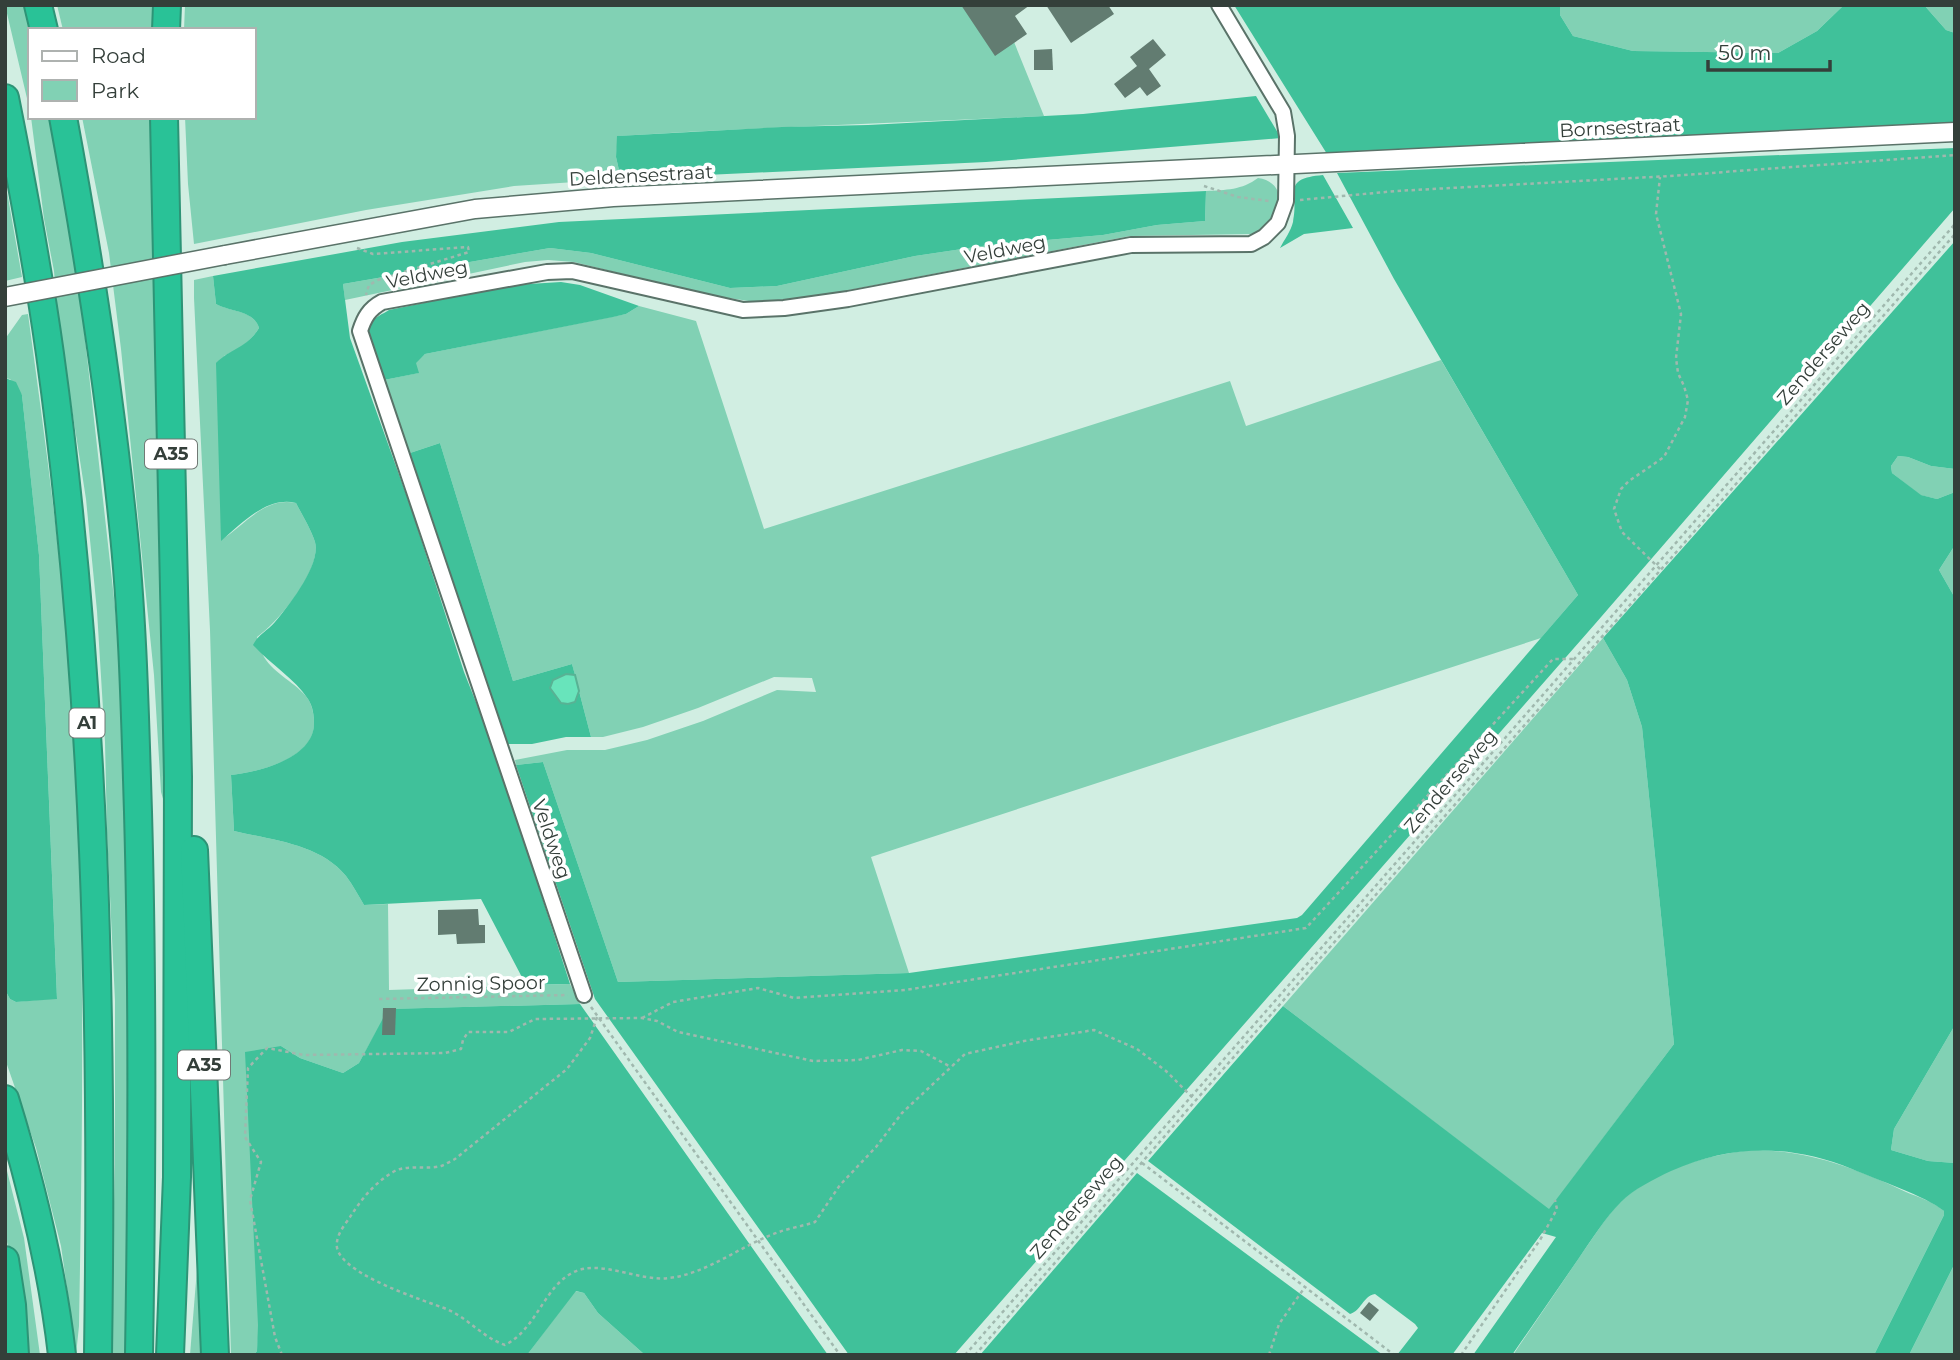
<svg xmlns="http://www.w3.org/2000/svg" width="1960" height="1360" viewBox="0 0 1960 1360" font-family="Montserrat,sans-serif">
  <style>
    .green { fill: #81d1b4 }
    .forest { fill: #40c19a }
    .water { fill: #68e4bb; stroke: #58b294; stroke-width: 2 }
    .building { fill: #627c71 }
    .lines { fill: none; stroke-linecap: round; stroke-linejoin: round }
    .minor-casing { stroke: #5a7369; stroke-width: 18 }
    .tertiary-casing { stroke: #5a7369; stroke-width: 21 }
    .motorway-casing { stroke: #2d9476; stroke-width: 30 }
    .path { stroke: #a0b8ae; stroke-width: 2.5; stroke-dasharray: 3.5 3.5; stroke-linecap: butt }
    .minor { stroke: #fff; stroke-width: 14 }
    .tertiary { stroke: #fff; stroke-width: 18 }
    .motorway { stroke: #29c297; stroke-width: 26 }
    .tertiary-bridge-casing { stroke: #5a7369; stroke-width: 21; stroke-linecap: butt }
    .tertiary-bridge { stroke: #fff; stroke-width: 18 }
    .labels { text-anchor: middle; stroke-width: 7; stroke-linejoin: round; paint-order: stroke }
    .shield { fill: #fff; stroke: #717975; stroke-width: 2 }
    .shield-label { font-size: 18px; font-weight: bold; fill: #343f3a }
    .street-label { font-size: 19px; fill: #343f3a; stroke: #fff }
  </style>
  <rect width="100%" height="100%" fill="#d1eee2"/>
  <g class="green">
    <path d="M5,5H28L33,30H30V111Z"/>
    <path d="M57,5H157V30H63Z"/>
    <path d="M185,5H999L1044,116C902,123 760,127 618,136L616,157L621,179L514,186L366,210L194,244L188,184L185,117H254V30H184Z"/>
    <path d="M1560,5H1844L1817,31L1778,53L1633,51L1573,36L1560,15Z"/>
    <path d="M1924,5H1955V33L1946,30Z"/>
    <path d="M31,117H51L67,195L80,294L115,607L126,747L131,844L129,1355H110L115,1164V1001L107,833L105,742L97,611L86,499L58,320L54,271L44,219Z"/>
    <path d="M82,117H157L166,809L161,792L154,675L121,349L109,253Z"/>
    <path d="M1258,178C1286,182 1284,211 1267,227C1263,231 1256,232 1251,234L1130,236L818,296L770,301H749L708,295L574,262L548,260L525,262L345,300L343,284L550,248L591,253L730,288L777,286L915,256L989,245L1103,235L1157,225L1205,221L1206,191C1226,190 1242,190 1258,178Z"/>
    <path d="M5,180L22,277L5,281Z"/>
    <path d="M213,276L216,304C231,312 254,310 259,328C250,343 239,349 224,356L221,540C245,525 265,496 296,503C302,515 311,529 315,542C322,570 278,622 257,637C259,643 261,651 264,657C274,674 297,683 308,699C313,707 314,716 314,725C313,759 258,772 231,775L234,831C272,840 320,844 346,876C353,885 358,895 364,905L388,904L389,990L570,984L580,1004L389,1009L359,1063L343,1073L300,1058L281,1046L257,1351L254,1355H231L210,630L194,298V280Z"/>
    <path d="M639,306L696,321L764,529L1230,381L1246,426L1441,360L1578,595L1541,638L871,857L909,973L618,982L543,762L516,765L515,760L567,750H605L647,740L703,721L777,690L816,692L812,678L774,677L698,708L643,727L603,737H591L572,664L513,681L440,443L410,453L384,380L418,373L415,363L425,354L626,314Z"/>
    <path d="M28,314C42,418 57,523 66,629C87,860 83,1094 79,1326L76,1355H73L70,1309L61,1246L36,1148L5,1059V990L10,999L16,1002L57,998L39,555L22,395L10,379L5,378V339L22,315Z"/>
    <path d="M1898,456L1908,457L1931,466L1955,469V492L1937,499L1920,495L1892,473L1891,466Z"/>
    <path d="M1955,545V598L1939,570Z"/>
    <path d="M1603,638L1627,680L1642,727L1674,1044L1549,1210L1283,1006Z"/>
    <path d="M1955,1025V1163L1928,1161L1891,1150L1894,1129Z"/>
    <path d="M1751,1150C1808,1150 1855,1168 1906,1192C1918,1197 1934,1202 1944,1211V1215L1874,1355H1513C1536,1321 1560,1286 1583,1252C1596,1234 1609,1211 1626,1197C1662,1168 1707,1155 1751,1150Z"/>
    <path d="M5,1163L24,1238L40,1355H24L16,1291L5,1231Z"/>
    <path d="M201,1220L203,1355H190Z"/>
    <path d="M1955,1263V1355H1909Z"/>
    <path d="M575,1291L584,1293L598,1313L645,1355H527Z"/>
  </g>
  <g class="forest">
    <path d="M1234,5H1560V15L1573,36L1633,51L1778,53L1817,31L1844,5H1924L1946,30L1955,33V124L1327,154Z"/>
    <path d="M1256,96L1281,138L986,162L621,179L616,157L617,136L782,127L868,125L1083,114Z"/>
    <path d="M1955,148V208L1595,624L954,1355H849L595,999L516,765L543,762L618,982L909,973L1297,918L1302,915L1578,595L1394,279L1337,173Z"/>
    <path d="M1323,175L1353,228L1304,234L1280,248C1284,240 1291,231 1293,222C1300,192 1280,179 1323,175Z"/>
    <path d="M1206,191L1205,221L1157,225L1103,235L989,245L915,256L777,286L730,288L591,253L550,248L343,284L350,338L411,508L464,672L493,745L570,984L526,985L481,899L364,905C358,895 353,885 346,876C320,844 272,840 234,831L231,775C258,772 312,759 314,725C314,715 313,707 308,699C295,679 269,663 253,645C258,635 267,631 275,622C289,605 321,565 315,542C311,529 302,515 296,503C267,496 242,523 221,541L216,363C231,348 247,348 259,328C254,310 230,312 216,304L213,276L402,242L559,222Z"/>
    <path d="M1955,241V469L1931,466L1908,457L1898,456L1891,466L1892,473L1921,495L1937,499L1955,492V545L1939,570L1955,598V1025L1894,1129L1891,1150L1928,1161L1955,1163V1263L1909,1355H1874L1944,1215V1211C1926,1196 1875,1179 1852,1169C1790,1144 1732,1144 1671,1171C1654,1179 1634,1189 1621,1202C1605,1218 1592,1239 1579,1258C1557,1290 1535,1322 1512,1355H1473L1556,1237L1542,1233L1452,1355H1397L1418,1328L1415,1324L1375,1294C1363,1296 1361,1311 1350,1314L1148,1161L1283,1006L1549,1209L1674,1044L1642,727L1627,680L1603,638Z"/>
    <path d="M561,282L580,285L639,306L626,314L613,317L425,354L416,363L419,373L384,380C380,367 364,336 370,324C374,317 383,314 389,310L513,285Z"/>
    <path d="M5,378L16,382L22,395L39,555L57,999L16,1002L10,999L5,990Z"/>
    <path d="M440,443L513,681L572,664L575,675L566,674L575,701L579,691L591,737H566L532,744H508L410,453Z"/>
    <path d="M580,1004L828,1355H645L598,1313L584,1293L576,1291L527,1355H254L257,1351L258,1325L245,1052L281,1046L300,1058L343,1073L359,1063L388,1009Z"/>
    <path d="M1137,1173L1383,1355H980Z"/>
  </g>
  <path class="water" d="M566,674L575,675L579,691L575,702L568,704L561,703L550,688L553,680Z"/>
  <g class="building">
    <path d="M961,5H1030L1015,16L1027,34L995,56Z"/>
    <path d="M1046,5H1108L1114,14L1071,43Z"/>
    <path d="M1153,39L1166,55L1149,69L1161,86L1147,96L1140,87L1125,98L1114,84L1137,66L1130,57Z"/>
    <path d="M1052,49L1053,70H1034V50Z"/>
    <path d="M478,909L479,925H485V943L457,944L456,934L438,935V910Z"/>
    <path d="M383,1008H396L395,1035H382Z"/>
    <path d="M1369,1302L1379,1310L1370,1321L1360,1313Z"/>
  </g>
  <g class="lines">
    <g class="minor-casing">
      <path id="minor" d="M584,995L360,331C364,318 369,309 382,302L547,272L572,271L743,310L784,308L848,299L1131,245L1251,244L1264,237L1278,223L1286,201L1287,136L1283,112L1219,5"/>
    </g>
    <g class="tertiary-casing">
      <path id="tertiary" d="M225,255L475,209L613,197L1955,132"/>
    </g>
    <g class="motorway-casing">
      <g id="motorway">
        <path d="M38,5L44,30"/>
        <path d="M166,30L167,5"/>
        <path d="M5,98C22,183 38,268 50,354C96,685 103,1021 98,1355"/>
        <path d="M63,117C88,252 109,388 123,525C133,620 135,716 138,812C143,993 142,1173 139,1355"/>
        <path d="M164,117L178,777L177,1177L170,1355"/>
        <path d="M194,850L215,1355"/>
        <path d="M5,1099C31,1183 52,1267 62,1355"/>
        <path d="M5,1260L12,1305L15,1355"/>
      </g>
    </g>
    <g class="path">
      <path d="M1204,186L1238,197L1269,201"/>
      <path d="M1300,200L1396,191L1670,176L1955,155"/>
      <path d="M357,248L373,254L468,247L469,252L378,280L369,285L366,295"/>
      <path d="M1660,569L1622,532L1614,509L1621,489L1629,481L1664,457L1685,417L1688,400L1684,386L1678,373L1676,358L1681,314L1656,214L1660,177"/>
      <path d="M379,999L568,995"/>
      <path d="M591,1007L840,1355"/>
      <path d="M597,1017L590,1038L567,1069L455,1159C451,1161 446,1164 441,1166C426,1170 406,1164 393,1172C376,1182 363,1197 352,1214C347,1222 338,1232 337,1242C331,1271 420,1299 441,1307C466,1315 481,1337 505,1345C537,1329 544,1286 574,1272C600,1259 640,1282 669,1278C707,1274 743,1244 779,1232C790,1228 803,1226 815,1222L840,1185L876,1147L902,1113L965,1054L1024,1041L1094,1030L1137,1049L1166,1071L1193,1098"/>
      <path d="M642,1018L673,1002L758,988L794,998L905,990L1306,928L1553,659H1574"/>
      <path d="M1142,1163L1393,1354"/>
      <path d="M282,1355L275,1337L250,1200L261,1162L245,1137L248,1068L267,1048L304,1055L445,1053L461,1049L463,1040L468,1032H509L535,1019L642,1018L657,1021L678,1032L813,1061L858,1060L902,1050L921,1051L951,1067"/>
      <path d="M965,1355L1955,224"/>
      <path d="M975,1355L1196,1100L1955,234"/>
      <path d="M1269,1355L1279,1324L1305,1287"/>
      <path d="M1461,1355L1540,1240L1557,1209L1555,1200"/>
    </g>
    <use href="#minor" class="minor"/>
    <use href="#tertiary" class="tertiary"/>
    <use href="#motorway" class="motorway"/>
    <g class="tertiary-bridge-casing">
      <path id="tertiary-bridge" d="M5,297L225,255"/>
    </g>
    <use href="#tertiary-bridge" class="tertiary-bridge"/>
  </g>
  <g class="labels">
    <g class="shield">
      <rect x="145" y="439.5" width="52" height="29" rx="5"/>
      <rect x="69.5" y="708.5" width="35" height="29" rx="5"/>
      <rect x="178" y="1050.5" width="52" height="29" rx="5"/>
    </g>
    <g class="shield-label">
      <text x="171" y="460">A35</text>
      <text x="87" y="729">A1</text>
      <text x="204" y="1071">A35</text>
    </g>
    <g class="street-label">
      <text transform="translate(1620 127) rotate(-3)" y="7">Bornsestraat</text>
      <text transform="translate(641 175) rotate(-3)" y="7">Deldensestraat</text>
      <text transform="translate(1005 249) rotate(-11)" y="7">Veldweg</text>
      <text transform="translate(427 274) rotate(-11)" y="7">Veldweg</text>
      <text transform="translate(1823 353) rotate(-49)" y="7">Zenderseweg</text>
      <text transform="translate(1450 781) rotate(-49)" y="7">Zenderseweg</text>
      <text transform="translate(552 839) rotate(71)" y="7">Veldweg</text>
      <text transform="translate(481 983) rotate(-1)" y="7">Zonnig Spoor</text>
      <text transform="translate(1076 1207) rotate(-49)" y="7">Zenderseweg</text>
    </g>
  </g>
  <rect width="1960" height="1360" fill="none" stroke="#343f3a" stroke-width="14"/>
  <rect x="28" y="28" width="228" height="91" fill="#ffffff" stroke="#aeb2b0" stroke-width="2"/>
  <rect x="42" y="51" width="35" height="10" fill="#ffffff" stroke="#aeb2b0" stroke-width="2"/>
  <text x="91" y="63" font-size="21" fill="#343f3a">Road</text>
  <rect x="42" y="80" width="35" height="21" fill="#81d1b4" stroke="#aeb2b0" stroke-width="2"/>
  <text x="91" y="98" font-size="21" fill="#343f3a">Park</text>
  <path d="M1708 60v10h122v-10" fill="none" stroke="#343f3a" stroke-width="3.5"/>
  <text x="1718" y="60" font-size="21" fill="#343f3a" stroke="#ffffff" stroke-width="5" paint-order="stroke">50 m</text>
</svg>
